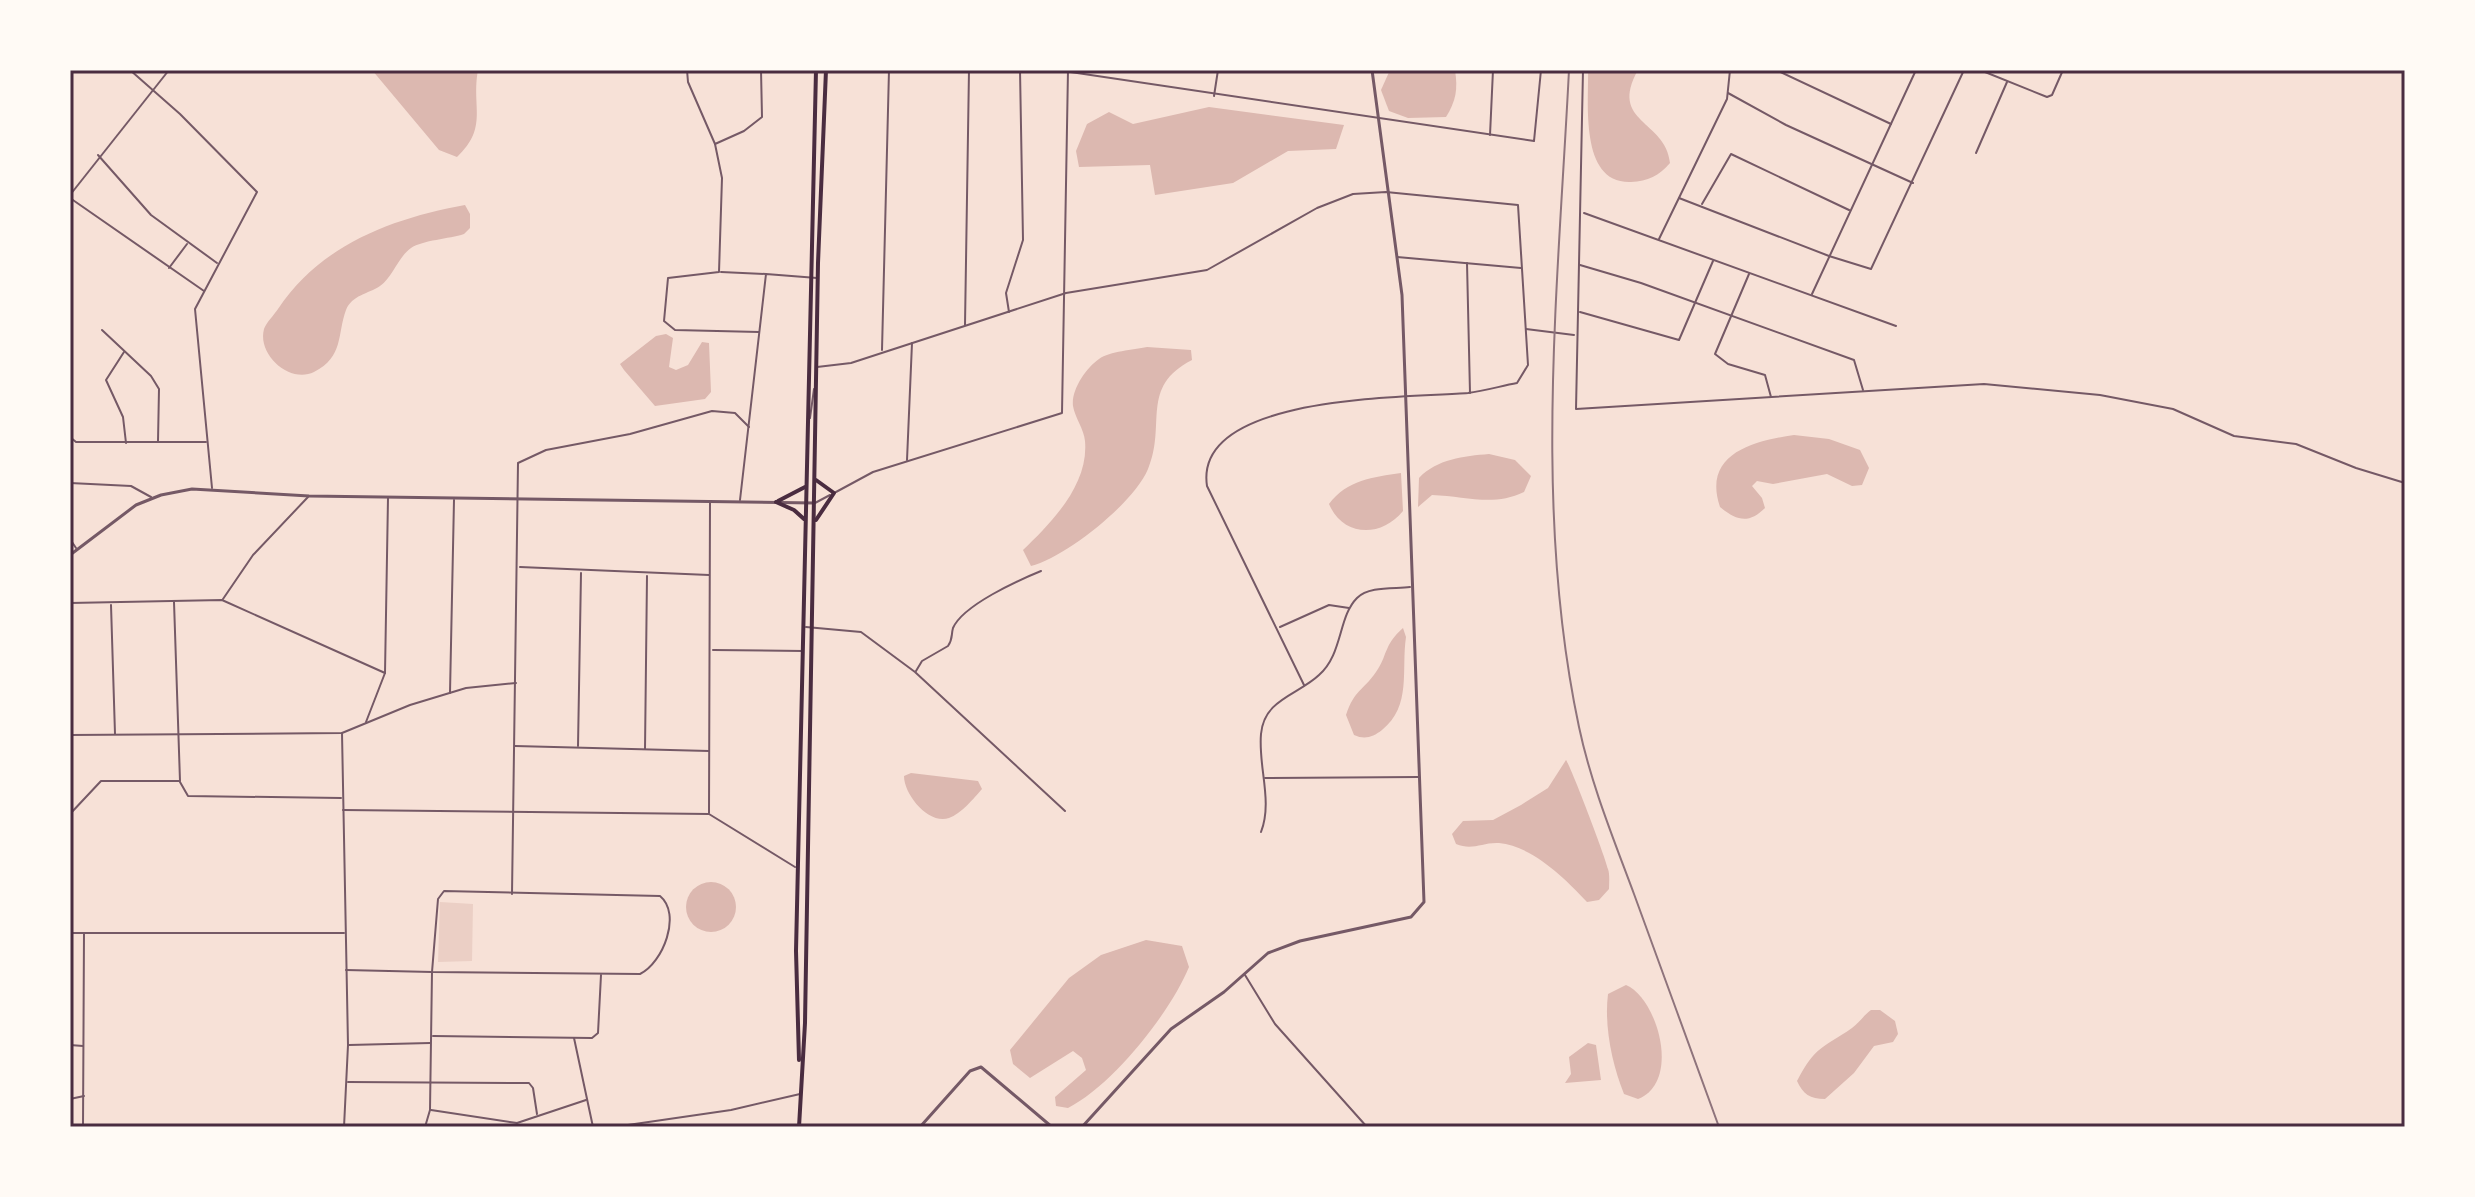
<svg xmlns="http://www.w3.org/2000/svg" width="2475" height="1197" viewBox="0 0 2475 1197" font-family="Raleway,sans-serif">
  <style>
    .green { fill: #ebcfc5 }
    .water { fill: #dcb8b0 }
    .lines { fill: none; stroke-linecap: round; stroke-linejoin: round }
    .minor { stroke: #755966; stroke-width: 2 }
    .tertiary { stroke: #755966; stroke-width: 3 }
    .primary { stroke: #4a2c40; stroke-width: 4 }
    .rail { stroke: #8f747c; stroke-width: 2 }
    .neatline { fill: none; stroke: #4a2c40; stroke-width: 3 }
  </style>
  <rect width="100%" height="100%" fill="#f7e1d7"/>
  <path class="green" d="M440,902L473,904L472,961L438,962Z"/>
  <g class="water">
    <path d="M372,70H478C471,107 489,127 457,157L439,150Z"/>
    <path d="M1390,70H1455C1458,89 1456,101 1446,117L1408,118L1389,111L1381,90Z"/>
    <path d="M1588,70H1638C1608,123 1666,120 1670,163C1659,176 1648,181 1631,182C1579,184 1589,102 1588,70Z"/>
    <path d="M1209,107L1344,125L1336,149L1288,151L1233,183L1155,195L1150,165L1079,167L1076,151L1087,124L1109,112L1133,124Z"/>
    <path d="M465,205L470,214V228L464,234C449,239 423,240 411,248C398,257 393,277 380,286C368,294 352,295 346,310C337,334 344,357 314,372C290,384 257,355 264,329C266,323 274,315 278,309C320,245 393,218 465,205Z"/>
    <path d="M666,334L673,338L669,367L676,370L688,365L702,342L709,343L711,392L705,399L655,406L624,370L620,364L656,336Z"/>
    <path d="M1147,347L1191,350L1192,360C1139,387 1167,425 1148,469C1134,503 1066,557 1031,566L1023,550C1051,523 1089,485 1085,441C1084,429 1075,418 1073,406C1071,390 1086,368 1099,359C1110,351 1133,350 1147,347Z"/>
    <path d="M1794,435L1829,439L1860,450L1869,468L1862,485L1852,486L1827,474L1773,484L1757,481L1752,486L1762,498L1765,508C1749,524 1737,521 1720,507C1702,454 1753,441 1794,435Z"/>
    <path d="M1489,454L1515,460L1531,476L1524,492C1493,507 1466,496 1432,495L1418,507L1419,478C1437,459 1464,456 1489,454Z"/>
    <path d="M1401,473L1403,511C1381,538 1343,537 1329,504C1347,480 1373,477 1401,473Z"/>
    <path d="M1403,628L1406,637C1401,670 1412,706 1382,730C1373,737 1365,740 1354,735L1346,715C1355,689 1362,692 1376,672C1388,655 1383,646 1403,628Z"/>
    <path d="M1566,760C1571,767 1605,856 1608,869C1610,875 1609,883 1609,889L1599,900L1587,902C1566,879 1532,846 1499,843C1482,842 1473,851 1456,844L1452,834L1463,821L1493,820L1521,805L1548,788Z"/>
    <path d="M911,773L978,781L982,789C974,798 961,814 949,818C929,825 904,795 904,776Z"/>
    <circle cx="711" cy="907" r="25"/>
    <path d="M1146,940L1182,946L1189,967C1170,1013 1113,1085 1068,1108L1056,1106L1055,1097L1086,1070L1082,1058L1073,1051L1030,1078L1013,1064L1010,1050L1069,978L1101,955Z"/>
    <path d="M1626,985C1657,998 1682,1081 1638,1099L1624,1094C1612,1064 1604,1026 1608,994Z"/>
    <path d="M1871,1010H1880L1895,1021L1898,1034L1893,1042L1874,1046L1854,1073L1825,1099C1810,1099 1803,1094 1797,1081C1816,1045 1822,1049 1852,1028C1859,1023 1864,1015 1871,1010Z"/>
    <path d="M1588,1043L1596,1045L1601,1080L1565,1083L1571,1074L1569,1057Z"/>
  </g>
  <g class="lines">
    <g class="minor">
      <path d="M130,70L180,114L257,192L195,309L212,488"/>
      <path d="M687,70L688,82L715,144L744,131L762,117L761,70"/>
      <path d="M1057,70L1534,141L1541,70"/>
      <path d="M1583,70L1576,409L1984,384L2100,395L2173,409L2234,436L2296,444L2356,468L2405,483"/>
      <path d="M1776,70L1891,124"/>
      <path d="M1980,70L2047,97L2052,95L2063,70"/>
      <path d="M1728,93L1786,125L1913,183"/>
      <path d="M1214,96L1218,70"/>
      <path d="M1490,135L1493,70"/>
      <path d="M715,144L722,178L719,272L668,278L664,321L675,330L759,332"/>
      <path d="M1976,153L2007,82"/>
      <path d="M98,155L151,215L217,263"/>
      <path d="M70,195L169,70"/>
      <path d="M70,198L204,291"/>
      <path d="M1679,198L1829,256L1871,269L1964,70"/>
      <path d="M1702,204L1731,154L1849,210"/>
      <path d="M1584,213L1896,326"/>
      <path d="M1659,239L1727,99L1730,70"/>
      <path d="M1397,257L1521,268"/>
      <path d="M1467,263L1470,393"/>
      <path d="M1580,265L1641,283L1854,360L1863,390"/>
      <path d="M169,268L187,244"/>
      <path d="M721,272L766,274"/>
      <path d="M1749,274L1715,354L1728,364L1765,375L1771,397"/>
      <path d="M1812,294L1916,70"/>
      <path d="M1009,312L1006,293L1023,240L1020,70"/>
      <path d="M1580,312L1679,340L1713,261"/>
      <path d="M965,325L969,70"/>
      <path d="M1526,329L1574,335"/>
      <path d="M102,330L151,376L159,389L158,441"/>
      <path d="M882,350L889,70"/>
      <path d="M124,352L106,380L123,417L126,443"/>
      <path d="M817,367L851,363L1066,293L1207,270L1317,208L1353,194L1386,192L1518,205L1528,365L1517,383C1501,386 1484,391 1468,393C1412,398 1193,393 1207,486L1304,685"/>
      <path d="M810,418L814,389"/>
      <path d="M70,437L76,442H206"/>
      <path d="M907,460L912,343"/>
      <path d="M70,483L131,486L151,497"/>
      <path d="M836,492L873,472L1062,413L1068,70"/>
      <path d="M740,500L766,274L817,278"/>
      <path d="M815,503L830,495"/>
      <path d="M70,539L76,548"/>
      <path d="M520,567L709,575"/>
      <path d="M223,599L253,555L308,497"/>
      <path d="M70,603L222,600L385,673"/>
      <path d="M111,605L115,734"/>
      <path d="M806,627L861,632L915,672L1065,811"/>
      <path d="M1280,627L1329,605L1349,608"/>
      <path d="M713,650L803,651"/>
      <path d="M916,671L922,661L948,646C953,639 951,635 953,628C963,605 1019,580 1041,571"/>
      <path d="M450,693L454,500"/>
      <path d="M366,722L385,673L388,498"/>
      <path d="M342,733L348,1045L344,1127"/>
      <path d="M70,735L342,733L410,705L466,688L516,683"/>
      <path d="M515,746L709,751"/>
      <path d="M578,746L581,573"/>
      <path d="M645,749L647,576"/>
      <path d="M1265,778L1419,777"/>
      <path d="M180,782L188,796L341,798"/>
      <path d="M343,810L709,814L795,867"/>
      <path d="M709,813L710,503"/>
      <path d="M70,814L101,781H180L174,602"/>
      <path d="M1261,832C1273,801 1258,767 1261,734C1264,699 1298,695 1319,675C1343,654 1338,617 1357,598C1369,586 1394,589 1410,587"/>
      <path d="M444,891L660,896C682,914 663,963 640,974L432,972L438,899Z"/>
      <path d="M512,894L518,463L546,450L630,434L712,411L735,413L749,427"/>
      <path d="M70,933H344"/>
      <path d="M346,970L432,972L430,1110L425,1127"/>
      <path d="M1245,975L1275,1024L1367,1127"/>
      <path d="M433,1036L592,1038L598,1033L601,975"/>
      <path d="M574,1038L593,1127"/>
      <path d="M70,1045L83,1046"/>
      <path d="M349,1045L430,1043"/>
      <path d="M348,1082L529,1083L533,1088L537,1114"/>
      <path d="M70,1099L84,1096"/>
      <path d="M431,1110L517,1123L586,1100"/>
      <path d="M83,1127L84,933"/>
      <path d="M614,1127L731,1110L800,1094"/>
    </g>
    <g class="tertiary">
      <path d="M70,555L136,505L161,495L192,489L309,496L814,503"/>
      <path d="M920,1127L970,1071L981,1067L1052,1127"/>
      <path d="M1082,1127L1171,1029L1224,992L1268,953L1300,941L1411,917L1424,902L1402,295L1372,70"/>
    </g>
    <g class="primary">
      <path d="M778,501L805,487"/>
      <path d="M776,502L794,510L804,519"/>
      <path d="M816,520L834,493L816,480"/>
      <path d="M799,1060L796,951L816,70"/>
      <path d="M799,1127L805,1023L818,263L826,70"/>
    </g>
    <path class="rail" d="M1569,70C1558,288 1533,511 1579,727C1591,784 1614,840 1634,894C1662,972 1691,1049 1719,1127"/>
  </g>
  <rect width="2475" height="1197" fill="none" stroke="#fffaf5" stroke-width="144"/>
  <rect x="72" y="72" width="2331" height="1053" class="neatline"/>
</svg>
